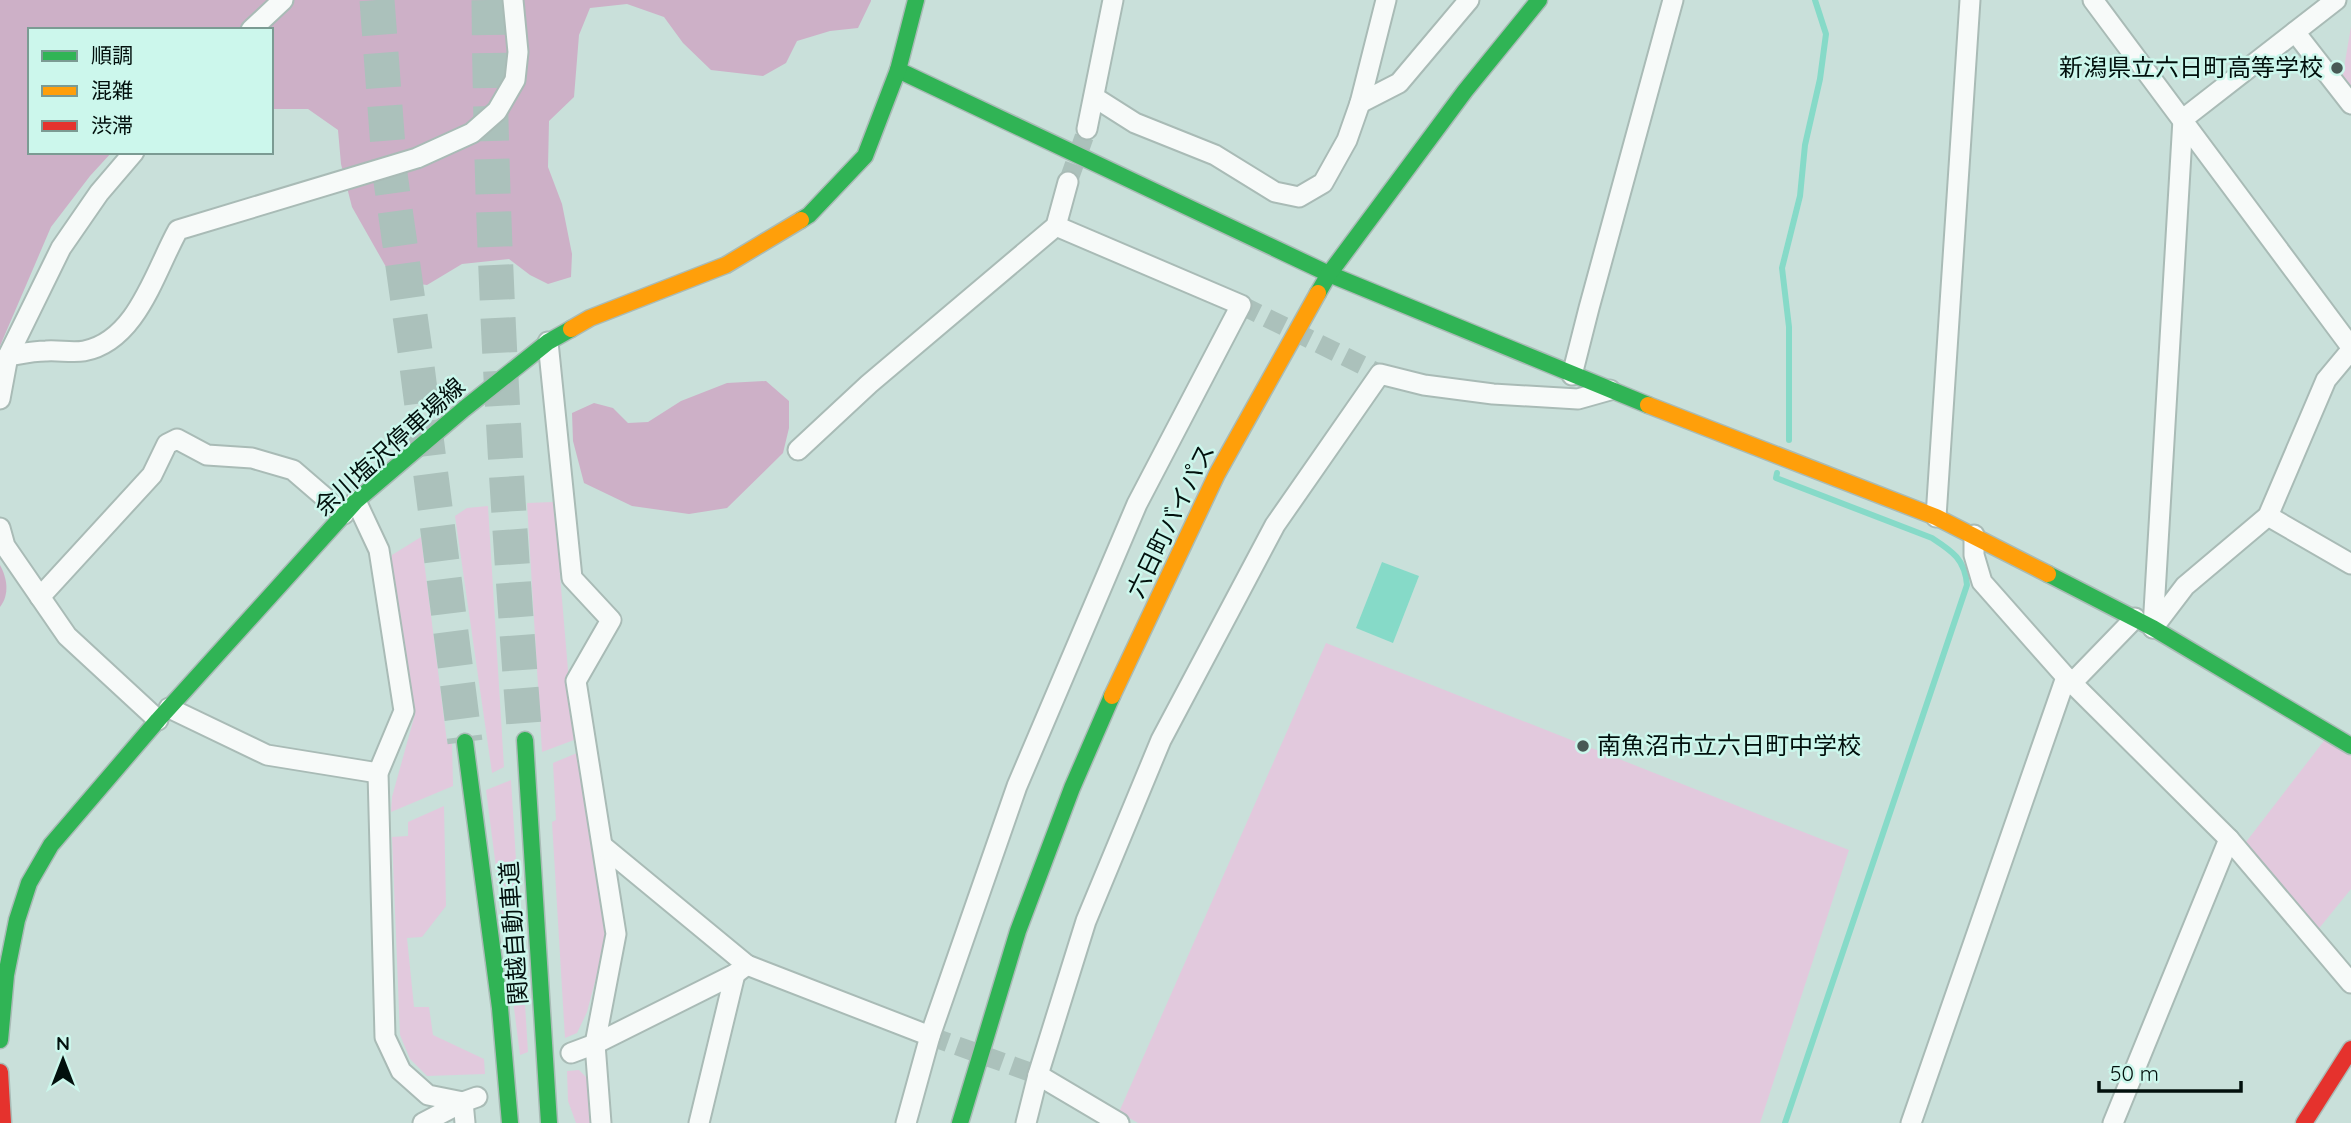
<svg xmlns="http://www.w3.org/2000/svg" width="2351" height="1123" viewBox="0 0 2351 1123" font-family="Quicksand,'Noto Sans JP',sans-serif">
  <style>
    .green { fill: #e2c9dd }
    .forest { fill: #cdb0c7 }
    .water { fill: #86dac8 }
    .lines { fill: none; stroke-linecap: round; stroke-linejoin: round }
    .stream { stroke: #86dac8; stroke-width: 6 }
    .street-tunnel { stroke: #abc1bb; stroke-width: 19; stroke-dasharray: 19 10; stroke-linecap: butt }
    .highway-tunnel { stroke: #abc1bb; stroke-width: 35; stroke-dasharray: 35 18; stroke-linecap: butt }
    .street-casing { stroke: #a9bbb6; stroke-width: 23 }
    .fast-casing { stroke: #a9bbb6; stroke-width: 19 }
    .slow-casing { stroke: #a9bbb6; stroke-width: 19 }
    .jam-casing { stroke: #a9bbb6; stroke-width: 19 }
    .street { stroke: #f7faf9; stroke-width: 19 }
    .fast { stroke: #30b455; stroke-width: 16 }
    .slow { stroke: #ff9f0a; stroke-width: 16 }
    .jam { stroke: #e5322d; stroke-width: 16 }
    .poi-dot { fill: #485955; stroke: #ccf7ec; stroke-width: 2.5 }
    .labels { text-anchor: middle; stroke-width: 5; stroke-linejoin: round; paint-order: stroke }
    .poi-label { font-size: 24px; fill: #02100d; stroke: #ccf7ec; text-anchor: end }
    .street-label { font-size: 24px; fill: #02100d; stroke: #ccf7ec }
  </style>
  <rect width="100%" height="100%" fill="#c9e0da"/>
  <g class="green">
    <path d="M2351,26V91L2342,80Z"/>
    <path d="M553,502L558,507L560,576L574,740L542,752L527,503Z"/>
    <path d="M488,506L504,767L492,773L455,516L467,508Z"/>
    <path d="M421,537L447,742H452L453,786L391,812L392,797L415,714L390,567L392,555Z"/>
    <path d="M1326,643L1849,850L1760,1123H1138L1119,1112Z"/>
    <path d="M2330,733L2351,746V889L2312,937L2239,851Z"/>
    <path d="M577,753L600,876L608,932L587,1012L577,1033L565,1038L552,822L556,820L553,763Z"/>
    <path d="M511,780L528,1052L520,1055L486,790Z"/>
    <path d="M444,806L446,906L422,937L407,938L414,1007H429L433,1035L484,1059L485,1074L427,1076L410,1059L400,1035L392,837L408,836V822Z"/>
    <path d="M579,1070L591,1082V1123H576L568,1101L567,1071Z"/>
  </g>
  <g class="forest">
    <path d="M0,0H871V1L858,28L830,31L797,41L786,63L763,76L711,70L683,43L664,17L627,4L590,8L579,35L574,97L549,121L548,167L562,204L572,254L571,277L548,284L530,275L509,259L462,264L427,285L394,281L352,207L341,164L338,130L308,109H271V30H30V152H112L90,176L51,227L0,346Z"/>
    <path d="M766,381L789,401V428L783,453L727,508L689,514L632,506L584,483L573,441L572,413L594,403L613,408L628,423L648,422L681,401L727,383Z"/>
    <path d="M0,565C7,578 10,594 0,607Z"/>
  </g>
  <path class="water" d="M1382,562L1419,576L1393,643L1356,628Z"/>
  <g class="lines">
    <g class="stream">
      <path d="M1789,440V327L1782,268L1800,196L1805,145L1820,79L1826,34L1815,0"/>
      <path d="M1777,473L1776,478L1932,538C1952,551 1965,559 1967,585L1785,1123"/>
    </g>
    <g class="street-tunnel">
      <path d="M1068,182L1087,129"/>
      <path d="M1241,305L1380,374"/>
      <path d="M930,1036L1038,1075"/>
    </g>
    <g class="highway-tunnel">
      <path d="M377,0L390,174L415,351L465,742"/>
      <path d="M489,0C491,247 506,494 525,740"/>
    </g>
    <g class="street-casing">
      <g id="street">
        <path d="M2093,0L2351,347"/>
        <path d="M251,30L283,0"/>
        <path d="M2295,32L2351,104"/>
        <path d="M1094,97L1135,123L1215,155L1275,192L1299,197L1323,183L1347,140L1360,103L1386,0"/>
        <path d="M1360,103L1399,83L1469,0"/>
        <path d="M1087,129L1113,0"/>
        <path d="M548,342L572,578L611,620L576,681L616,934L595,1044L601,1123"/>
        <path d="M8,356C20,354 33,351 46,351C58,350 72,353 84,351C137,341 155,271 178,230L417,158L472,133L497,111L515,80L518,52L513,0"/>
        <path d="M1572,375L1589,308L1673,0"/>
        <path d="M0,399L8,356L61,248L99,193L134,152"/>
        <path d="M798,450L869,384L1056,226L1068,182"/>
        <path d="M356,501L379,550L404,711L378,773L385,1037L401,1071L428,1095L463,1102"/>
        <path d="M2268,516L2351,564"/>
        <path d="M1936,517L1970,0"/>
        <path d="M0,528L5,546L67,636L158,720"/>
        <path d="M1974,535V555L1982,582L2066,677L2229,839L2351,983"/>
        <path d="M40,597L152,475L167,444L177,439L207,455L252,458L293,470L344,514"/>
        <path d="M2153,628L2183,119L2336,0"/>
        <path d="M2153,628L2185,586L2268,516L2326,380L2351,350"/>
        <path d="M2072,683L2135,618"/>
        <path d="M169,708L267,755L378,773"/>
        <path d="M604,847L747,965L930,1036"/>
        <path d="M571,1053L595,1044L735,974L747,965"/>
        <path d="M1038,1075L1119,1123"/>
        <path d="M463,1102L465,1123"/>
        <path d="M423,1123L463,1102L477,1097"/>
        <path d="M699,1123L735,974"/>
        <path d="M906,1123L930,1036L1017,786L1137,504L1241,305L1056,226"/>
        <path d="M1026,1123L1038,1075L1086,921L1161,740L1275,525L1380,374L1424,385L1493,394L1578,399L1610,390"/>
        <path d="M1911,1123L2066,677"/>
        <path d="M2113,1123L2229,839"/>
      </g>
    </g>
    <g class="fast-casing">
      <g id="fast">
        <path d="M898,70L1329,274L1648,405"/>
        <path d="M801,220L809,215L865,156L898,70L916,0"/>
        <path d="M1318,293L1329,274L1465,91L1539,0"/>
        <path d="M2048,574L2153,628L2351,746"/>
        <path d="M525,740L549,1123"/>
        <path d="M465,742L500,1008L510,1123"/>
        <path d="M0,1040L6,975L17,920L29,883L51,845L158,720L356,501L464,409L548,342L571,329"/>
        <path d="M960,1123L1018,931L1072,788L1112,696"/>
      </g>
    </g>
    <g class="slow-casing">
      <g id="slow">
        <path d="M571,329L590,318L726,265L801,220"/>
        <path d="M1648,405L1936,517L2048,574"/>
        <path d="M1112,696L1217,474L1318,293"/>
      </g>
    </g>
    <g class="jam-casing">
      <g id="jam">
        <path d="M0,1072L3,1123"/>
        <path d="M2304,1123L2351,1049"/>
      </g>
    </g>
    <use href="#street" class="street"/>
    <use href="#fast" class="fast"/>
    <use href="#slow" class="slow"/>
    <use href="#jam" class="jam"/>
  </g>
  <g class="poi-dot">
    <circle cx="2337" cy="68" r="7"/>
    <circle cx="1583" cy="746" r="7"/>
  </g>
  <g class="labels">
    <g class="poi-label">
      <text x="2323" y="76">新潟県立六日町高等学校</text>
      <text x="1597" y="754" text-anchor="start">南魚沼市立六日町中学校</text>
    </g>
    <g class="street-label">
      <text transform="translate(390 447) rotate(-42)" y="8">余川塩沢停車場線</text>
      <text transform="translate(1171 521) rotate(-64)" y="8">六日町バイパス</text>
      <text transform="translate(514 933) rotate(-94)" y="8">関越自動車道</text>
    </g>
  </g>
  <rect x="28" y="28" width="245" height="126" fill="#ccf7ec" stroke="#7b9b93" stroke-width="2"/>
  <rect x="42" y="51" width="35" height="10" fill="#30b455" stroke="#7b9b93" stroke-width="2"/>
  <text x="91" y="63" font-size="21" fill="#02100d">順調</text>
  <rect x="42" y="86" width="35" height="10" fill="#ff9f0a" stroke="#7b9b93" stroke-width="2"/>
  <text x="91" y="98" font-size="21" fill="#02100d">混雑</text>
  <rect x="42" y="121" width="35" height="10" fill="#e5322d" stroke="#7b9b93" stroke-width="2"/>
  <text x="91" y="133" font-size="21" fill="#02100d">渋滞</text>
  <g transform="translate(63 1060)" stroke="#ccf7ec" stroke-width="5" paint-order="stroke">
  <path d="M0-5L12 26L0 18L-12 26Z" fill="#02100d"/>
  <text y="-10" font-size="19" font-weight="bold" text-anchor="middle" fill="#02100d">N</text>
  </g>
  <path d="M2099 1081v10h142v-10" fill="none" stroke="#02100d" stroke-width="3.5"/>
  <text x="2110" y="1081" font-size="21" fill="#02100d" stroke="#ccf7ec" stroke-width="5" paint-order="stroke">50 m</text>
</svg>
